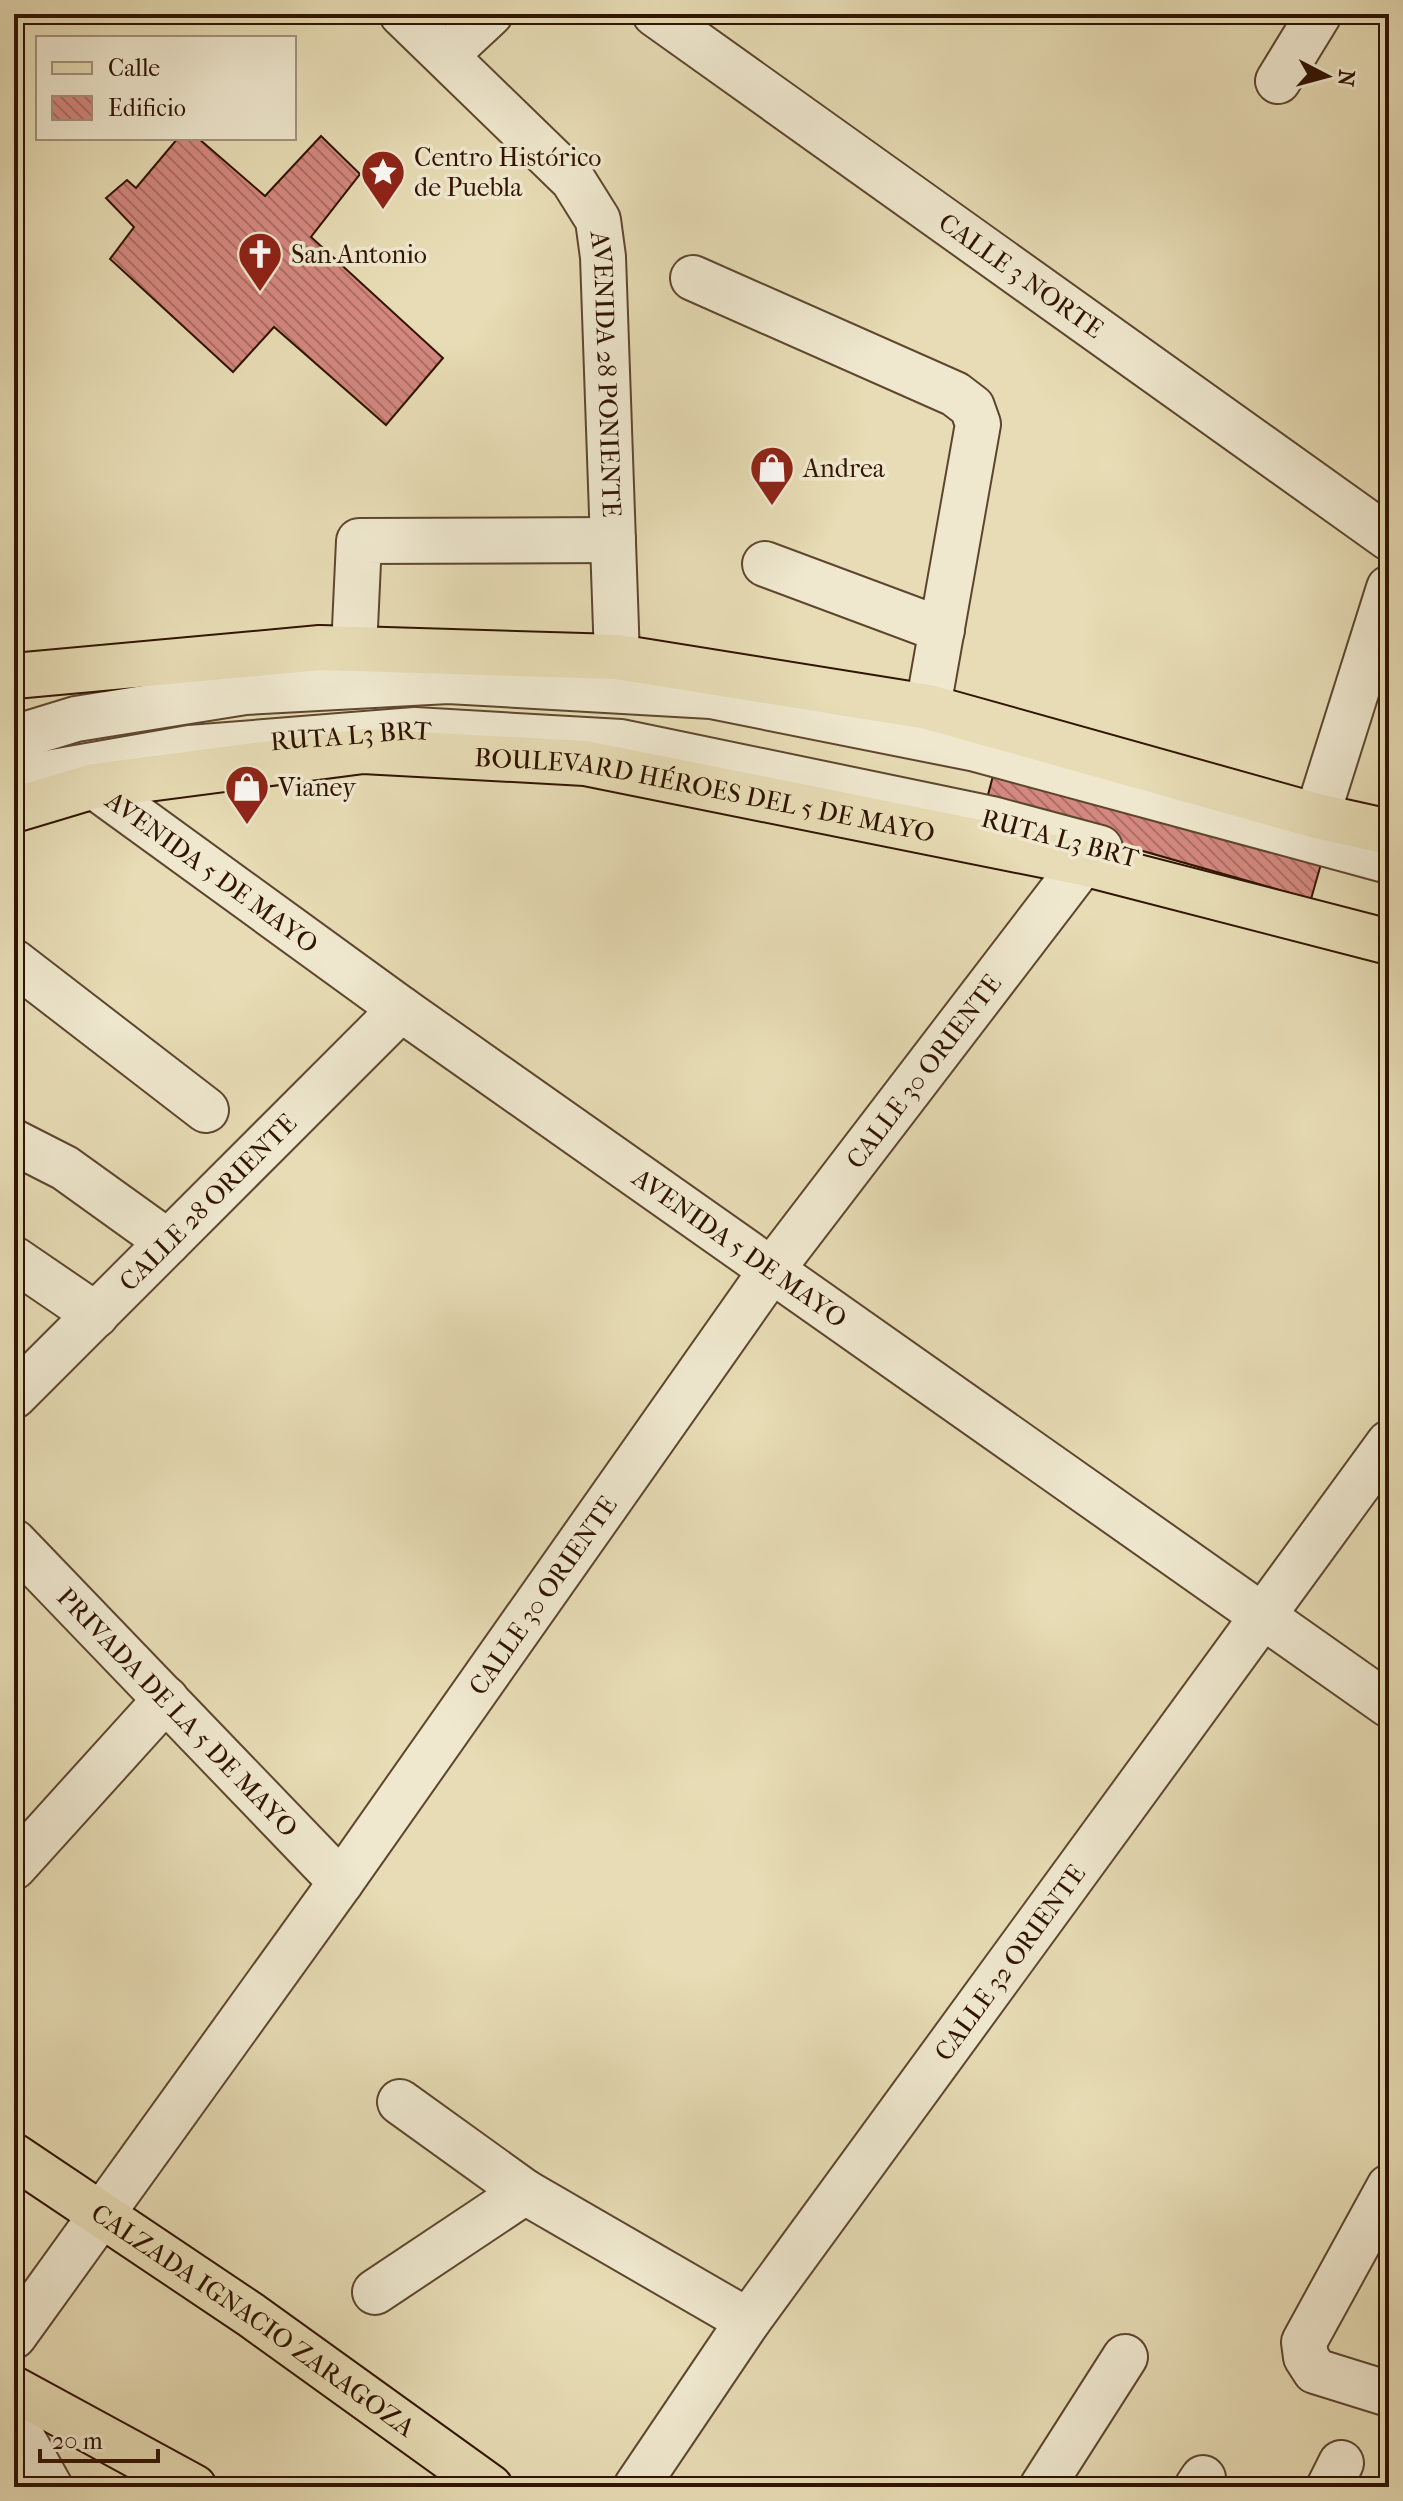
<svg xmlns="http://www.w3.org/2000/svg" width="1403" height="2501" viewBox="0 0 1403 2501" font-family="'IM FELL French Canon',serif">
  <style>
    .building { fill: url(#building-back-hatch); stroke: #311401; stroke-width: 2 }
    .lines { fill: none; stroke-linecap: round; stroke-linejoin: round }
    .minor-casing { stroke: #5e462e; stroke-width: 48 }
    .major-casing { stroke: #311401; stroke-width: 48 }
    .minor { stroke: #efe8cf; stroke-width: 44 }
    .major { stroke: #e7dcb5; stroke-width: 44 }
    .labels { text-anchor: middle; stroke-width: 7; stroke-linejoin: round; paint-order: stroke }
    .poi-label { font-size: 26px; fill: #311401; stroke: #efe8cf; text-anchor: start }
    .street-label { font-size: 26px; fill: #311401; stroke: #efe8cf }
  </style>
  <defs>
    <pattern id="building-back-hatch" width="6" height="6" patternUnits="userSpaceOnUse" patternTransform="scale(2)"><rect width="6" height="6" fill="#d4887f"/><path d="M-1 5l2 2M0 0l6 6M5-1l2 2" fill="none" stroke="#ad6e66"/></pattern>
  </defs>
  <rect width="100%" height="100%" fill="#e7dcb5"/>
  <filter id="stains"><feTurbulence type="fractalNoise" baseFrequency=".0025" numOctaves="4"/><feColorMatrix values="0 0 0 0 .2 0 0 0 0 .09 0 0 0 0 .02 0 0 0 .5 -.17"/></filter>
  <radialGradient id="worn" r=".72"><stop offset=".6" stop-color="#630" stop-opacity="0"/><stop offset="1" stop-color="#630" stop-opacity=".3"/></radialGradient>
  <g class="building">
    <path d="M321,136L360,174L311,237L443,358L386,425L274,327L233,372L110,259L134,227L106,198L127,180L136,188L178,138H198L265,196Z"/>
    <path d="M998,757L1325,850L1311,899L985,806Z"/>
  </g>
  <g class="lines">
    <g class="minor-casing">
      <g id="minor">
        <path id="s1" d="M402,14L573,180L598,220L603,257L617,657"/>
        <path id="s2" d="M655,14L1389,538"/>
        <path d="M446,55L490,14"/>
        <path d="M1278,81L1319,14"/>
        <path d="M693,278L955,394L972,407L978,424L928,707"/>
        <path d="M765,564L942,630"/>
        <path d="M354,649L359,541L613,540"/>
        <path d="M14,738L76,719L245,692L448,681L711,696L976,749L1389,861"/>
        <path id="s3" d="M14,779L190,748L415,730L621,742L992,819L1100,848"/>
        <path id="s4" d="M94,786L401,1009L1389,1705"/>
        <path d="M1317,816L1389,588"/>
        <path d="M14,962L206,1110"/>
        <path d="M14,1142L65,1168L168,1242"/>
        <path d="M14,1259L96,1315"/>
        <path id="s5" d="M14,1396L401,1009"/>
        <path id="s6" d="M14,1542L341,1882"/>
        <path d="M14,1867L166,1699"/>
        <path d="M400,2102L525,2192L748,2321"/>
        <path d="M1389,2187L1304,2342L1306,2357L1315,2371L1389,2394"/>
        <path d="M375,2292L525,2192"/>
        <path id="s7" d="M14,2336L341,1882L773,1268L1083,863"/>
        <path d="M14,2423L50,2487"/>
        <path id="s8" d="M636,2487L748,2321L1389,1443"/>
        <path d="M1042,2487L1125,2357"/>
        <path d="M1197,2487L1203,2478"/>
        <path d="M1329,2487L1341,2463"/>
      </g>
    </g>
    <g class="major-casing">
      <g id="major">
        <path d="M14,676L320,648L617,657L928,707L1317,816L1389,832"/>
        <path id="s9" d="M14,810L94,786L363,751L585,763L1083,863L1389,942"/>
        <path id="s10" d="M14,2156L251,2315L490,2487"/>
        <path d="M14,2389L194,2487"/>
      </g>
    </g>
    <use href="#minor" class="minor"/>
    <use href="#major" class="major"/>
  </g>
  <defs>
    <g id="sight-pin" transform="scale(2.3)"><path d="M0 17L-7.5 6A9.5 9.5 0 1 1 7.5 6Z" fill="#8f2418" stroke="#efe8cf"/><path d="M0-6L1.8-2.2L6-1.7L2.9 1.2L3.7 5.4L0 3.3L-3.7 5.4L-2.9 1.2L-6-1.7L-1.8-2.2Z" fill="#fff"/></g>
    <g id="church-pin" transform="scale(2.3)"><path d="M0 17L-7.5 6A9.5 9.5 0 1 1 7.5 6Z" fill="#8f2418" stroke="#efe8cf"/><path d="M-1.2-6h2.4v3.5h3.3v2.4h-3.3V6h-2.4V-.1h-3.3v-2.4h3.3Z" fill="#fff"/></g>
    <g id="shop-pin" transform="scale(2.3)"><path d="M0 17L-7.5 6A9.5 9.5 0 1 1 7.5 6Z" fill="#8f2418" stroke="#efe8cf"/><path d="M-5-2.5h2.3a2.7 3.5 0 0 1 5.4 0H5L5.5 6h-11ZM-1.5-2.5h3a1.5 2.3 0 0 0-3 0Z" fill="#fff"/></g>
  </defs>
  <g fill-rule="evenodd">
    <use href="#sight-pin" x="383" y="172"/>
    <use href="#church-pin" x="260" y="254"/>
    <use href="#shop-pin" x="772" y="468"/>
    <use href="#shop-pin" x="247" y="787"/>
  </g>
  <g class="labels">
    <g class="poi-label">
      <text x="414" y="166">Centro Histórico<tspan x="414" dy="30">de Puebla</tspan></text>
      <text x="291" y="263">San Antonio</text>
      <text x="803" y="477">Andrea</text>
      <text x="278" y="796">Vianey</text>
    </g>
    <g class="street-label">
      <text dy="9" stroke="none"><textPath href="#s2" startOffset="450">CALLE 3 NORTE</textPath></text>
      <text dy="9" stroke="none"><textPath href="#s1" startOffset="440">AVENIDA 28 PONIENTE</textPath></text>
      <text dy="9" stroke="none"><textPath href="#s3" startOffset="340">RUTA L3 BRT</textPath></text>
      <text dy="9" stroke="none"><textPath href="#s9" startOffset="700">BOULEVARD HÉROES DEL 5 DE MAYO</textPath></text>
      <text transform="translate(1060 838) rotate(15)" y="9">RUTA L3 BRT</text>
      <text dy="9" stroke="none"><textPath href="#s4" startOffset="146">AVENIDA 5 DE MAYO</textPath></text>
      <text dy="9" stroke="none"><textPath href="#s7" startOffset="1558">CALLE 30 ORIENTE</textPath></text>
      <text dy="9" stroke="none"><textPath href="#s5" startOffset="274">CALLE 28 ORIENTE</textPath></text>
      <text dy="9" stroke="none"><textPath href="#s4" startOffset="794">AVENIDA 5 DE MAYO</textPath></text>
      <text dy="9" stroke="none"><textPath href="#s7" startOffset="910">CALLE 30 ORIENTE</textPath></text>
      <text dy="9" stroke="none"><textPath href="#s6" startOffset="236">PRIVADA DE LA 5 DE MAYO</textPath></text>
      <text dy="9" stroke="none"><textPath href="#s8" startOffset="644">CALLE 32 ORIENTE</textPath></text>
      <text dy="9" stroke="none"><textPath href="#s10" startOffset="290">CALZADA IGNACIO ZARAGOZA</textPath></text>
    </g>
  </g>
  <rect width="1403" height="2501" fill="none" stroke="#e7dcb5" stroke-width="48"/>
  <rect x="16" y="16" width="1371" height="2469" fill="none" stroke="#311401" stroke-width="4"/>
  <rect x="24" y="24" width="1355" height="2453" fill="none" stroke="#311401" stroke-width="2"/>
  <rect x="36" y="36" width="260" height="104" fill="#efe8cf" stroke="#a3937d" stroke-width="2"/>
  <rect x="52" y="62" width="40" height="12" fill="#e7dcb5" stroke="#a3937d" stroke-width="2"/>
  <text x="108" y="76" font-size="24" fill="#311401">Calle</text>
  <rect x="52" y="96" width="40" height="24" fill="url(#building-back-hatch)" stroke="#a3937d" stroke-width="2"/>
  <text x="108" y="116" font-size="24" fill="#311401">Edificio</text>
  <g transform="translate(1327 76) rotate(96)" stroke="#efe8cf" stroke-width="6" paint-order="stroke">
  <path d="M0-6L14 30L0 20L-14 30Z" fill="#311401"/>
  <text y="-12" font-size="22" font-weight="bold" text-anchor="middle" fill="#311401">N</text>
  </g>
  <path d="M40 2449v12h118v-12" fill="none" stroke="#311401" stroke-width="4"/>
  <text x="52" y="2449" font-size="24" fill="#311401" stroke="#efe8cf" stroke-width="6" paint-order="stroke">20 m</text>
  <rect width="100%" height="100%" filter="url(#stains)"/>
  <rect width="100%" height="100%" fill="url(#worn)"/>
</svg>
